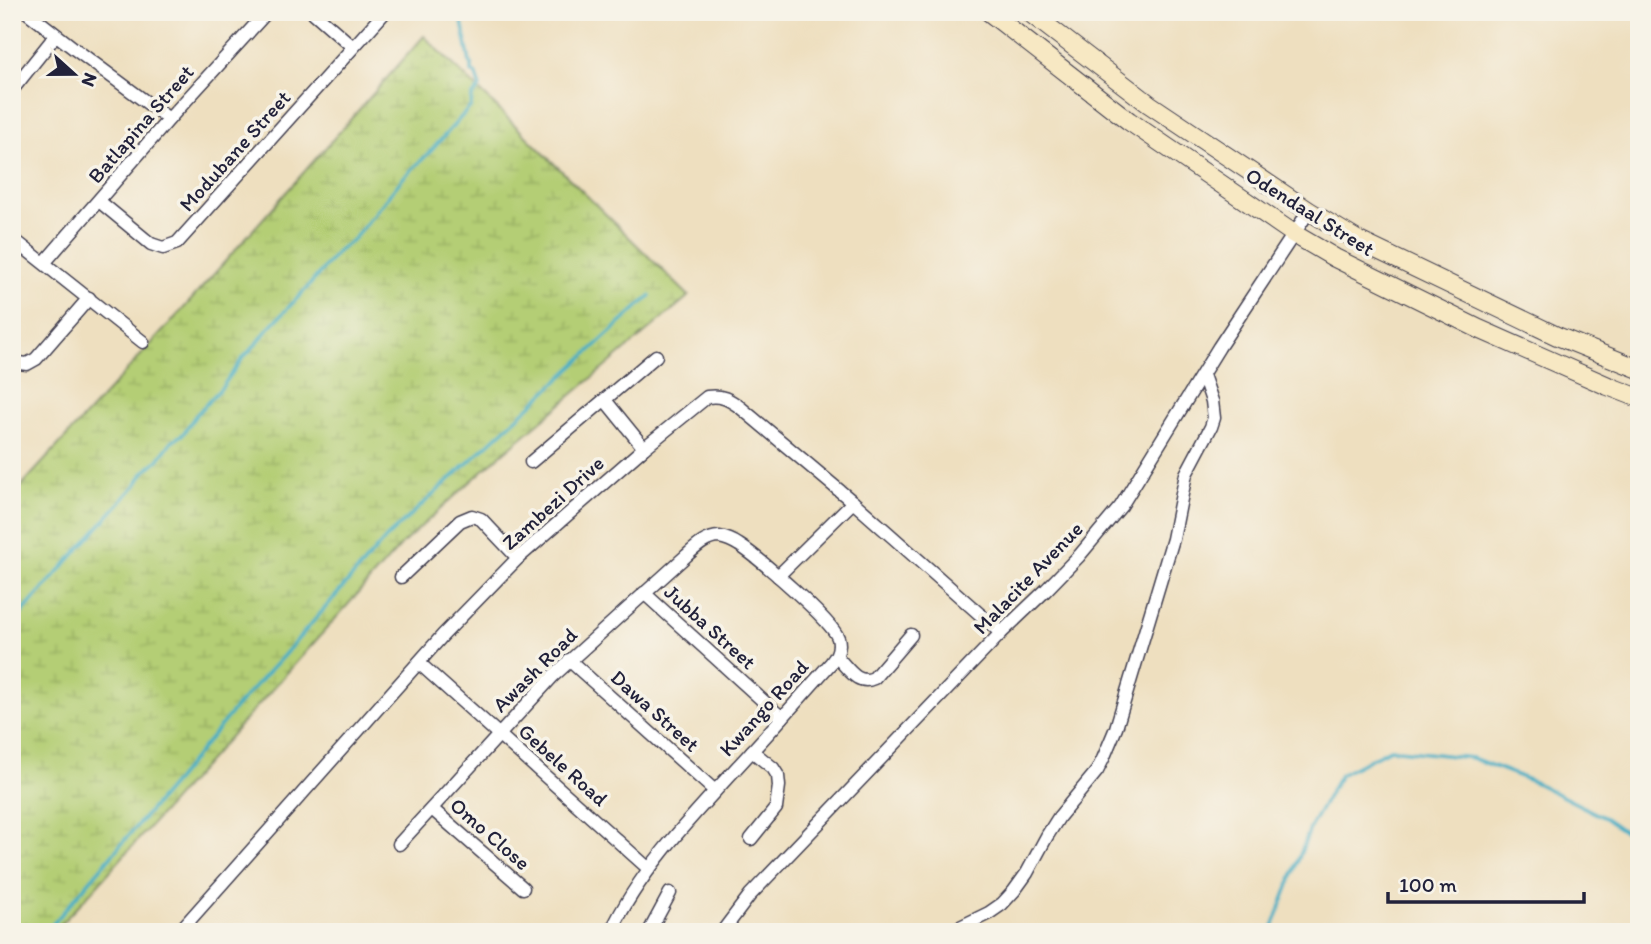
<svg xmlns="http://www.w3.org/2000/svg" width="1651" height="944" viewBox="0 0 1651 944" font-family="Itim,sans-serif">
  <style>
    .wetland { fill: url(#wetland-marsh); stroke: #6b7858; stroke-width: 2 }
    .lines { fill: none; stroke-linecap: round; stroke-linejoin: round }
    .stream { stroke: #46aec5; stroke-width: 3.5 }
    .street-casing { stroke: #413e4f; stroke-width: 15 }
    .secondary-casing { stroke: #413e4f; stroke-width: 20 }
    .street { stroke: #fff; stroke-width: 12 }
    .secondary { stroke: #f7e8c3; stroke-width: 18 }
    .labels { text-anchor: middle; stroke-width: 7; stroke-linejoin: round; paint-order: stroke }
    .street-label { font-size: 21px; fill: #22223b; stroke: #f7f3e8 }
  </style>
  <defs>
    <pattern id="wetland-marsh" width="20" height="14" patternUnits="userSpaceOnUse" patternTransform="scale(1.75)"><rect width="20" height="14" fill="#b4ce74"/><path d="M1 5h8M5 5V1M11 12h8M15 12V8" fill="none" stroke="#9ab165"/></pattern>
  </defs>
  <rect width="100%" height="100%" fill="#f7f3e8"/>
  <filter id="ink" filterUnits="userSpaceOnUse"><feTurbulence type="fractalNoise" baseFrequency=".0143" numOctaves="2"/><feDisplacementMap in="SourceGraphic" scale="14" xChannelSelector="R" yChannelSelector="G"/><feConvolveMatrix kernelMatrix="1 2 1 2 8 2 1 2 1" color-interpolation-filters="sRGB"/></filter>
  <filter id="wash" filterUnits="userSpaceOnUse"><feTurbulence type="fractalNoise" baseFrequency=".00686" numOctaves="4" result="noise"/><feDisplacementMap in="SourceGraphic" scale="28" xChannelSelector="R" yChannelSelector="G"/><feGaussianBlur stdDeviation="1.57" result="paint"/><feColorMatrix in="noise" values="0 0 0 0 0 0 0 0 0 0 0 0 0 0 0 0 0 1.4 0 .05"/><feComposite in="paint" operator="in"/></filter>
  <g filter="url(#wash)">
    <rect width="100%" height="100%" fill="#eedfbf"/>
    <path class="wetland" d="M424,36L689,296L489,465L403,543L94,889L53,932H12V496L184,308Z"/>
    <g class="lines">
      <g class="stream">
        <path d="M12,624L136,485L144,472L158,460L172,441L183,434L195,416L222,387L243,358L259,341L268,329L307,288L339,250L353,240L403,178L430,152L471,106L472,97L480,87L475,73H472V65L470,63L460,12"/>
        <path d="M46,932L176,780L236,707L284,655L387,537L650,296"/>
        <path d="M1271,932L1311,826L1340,775L1390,749L1472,758L1534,782L1605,818L1639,842"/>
      </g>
    </g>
  </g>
  <g filter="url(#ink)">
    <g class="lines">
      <g class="street-casing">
        <g id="street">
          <path d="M27,12L76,50L169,119"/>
          <path d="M313,12L353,47"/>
          <path d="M12,90L56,35"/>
          <path d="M99,201L151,244L163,248L177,243L385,12"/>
          <path d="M12,238L143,342"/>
          <path d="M45,262L169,119L267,12"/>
          <path d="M12,362L27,364L36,359L89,298"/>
          <path d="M605,400L644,448"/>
          <path d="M531,462L656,356"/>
          <path d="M778,576L853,502"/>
          <path d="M401,577L460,521L472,516L481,519L518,558"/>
          <path d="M644,593L782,718"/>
          <path d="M836,656C848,668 857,686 874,678L911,635"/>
          <path d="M569,660L715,791"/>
          <path d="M419,663L649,869"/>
          <path d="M432,809L523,888"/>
          <path d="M751,839L776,808L779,786L778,776L773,768L752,751"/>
          <path d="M399,844L553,676L686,556C695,548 706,537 719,537C725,538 733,541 739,545C757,556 832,621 838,638C841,648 837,656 831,663C805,692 779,722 752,751C703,805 642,865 611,932"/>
          <path d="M179,932L443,635L518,558L644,448L707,397C722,395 729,399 741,408L853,502L1001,633"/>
          <path d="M649,932L670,893"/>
          <path d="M722,932L750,895L1001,633L1045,591L1079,556L1121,506L1219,347L1309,211"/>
          <path d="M950,932L989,913L1002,904L1014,891L1027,873L1047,836L1059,817L1097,771L1103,759L1116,728L1173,539L1186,474L1211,427L1214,418L1212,401L1203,375"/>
        </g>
      </g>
      <g class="secondary-casing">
        <g id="secondary">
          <path d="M989,12L1129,121L1294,234L1335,258L1479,329L1608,386L1639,398"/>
          <path d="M1029,12L1149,104L1309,211L1359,241L1557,336L1639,369"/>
        </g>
      </g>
      <use href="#street" class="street"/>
      <use href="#secondary" class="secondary"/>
    </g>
  </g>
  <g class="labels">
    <g class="street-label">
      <text transform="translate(141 124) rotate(-49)" y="7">Batlapina Street</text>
      <text transform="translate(235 151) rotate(-48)" y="7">Modubane Street</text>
      <text transform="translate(1310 212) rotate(32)" y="7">Odendaal Street</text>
      <text transform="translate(553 503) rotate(-42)" y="7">Zambezi Drive</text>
      <text transform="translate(1028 578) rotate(-46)" y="7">Malacite Avenue</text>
      <text transform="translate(710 627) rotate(42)" y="7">Jubba Street</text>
      <text transform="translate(535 670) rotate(-45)" y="7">Awash Road</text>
      <text transform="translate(764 708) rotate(-48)" y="7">Kwango Road</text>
      <text transform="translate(655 711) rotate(42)" y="7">Dawa Street</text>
      <text transform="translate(563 765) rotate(42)" y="7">Gebele Road</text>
      <text transform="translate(490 834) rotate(41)" y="7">Omo Close</text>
    </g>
  </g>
  <rect width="1651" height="944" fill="none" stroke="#f7f3e8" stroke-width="42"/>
  <g transform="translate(74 74) rotate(111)" stroke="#f7f3e8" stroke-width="5" paint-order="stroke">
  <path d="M0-5L12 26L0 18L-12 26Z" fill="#22223b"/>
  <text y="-10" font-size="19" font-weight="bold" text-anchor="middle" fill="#22223b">N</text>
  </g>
  <path d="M1388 892v10h196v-10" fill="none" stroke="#22223b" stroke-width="3.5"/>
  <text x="1399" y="892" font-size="21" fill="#22223b" stroke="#f7f3e8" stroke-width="5" paint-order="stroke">100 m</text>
</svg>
